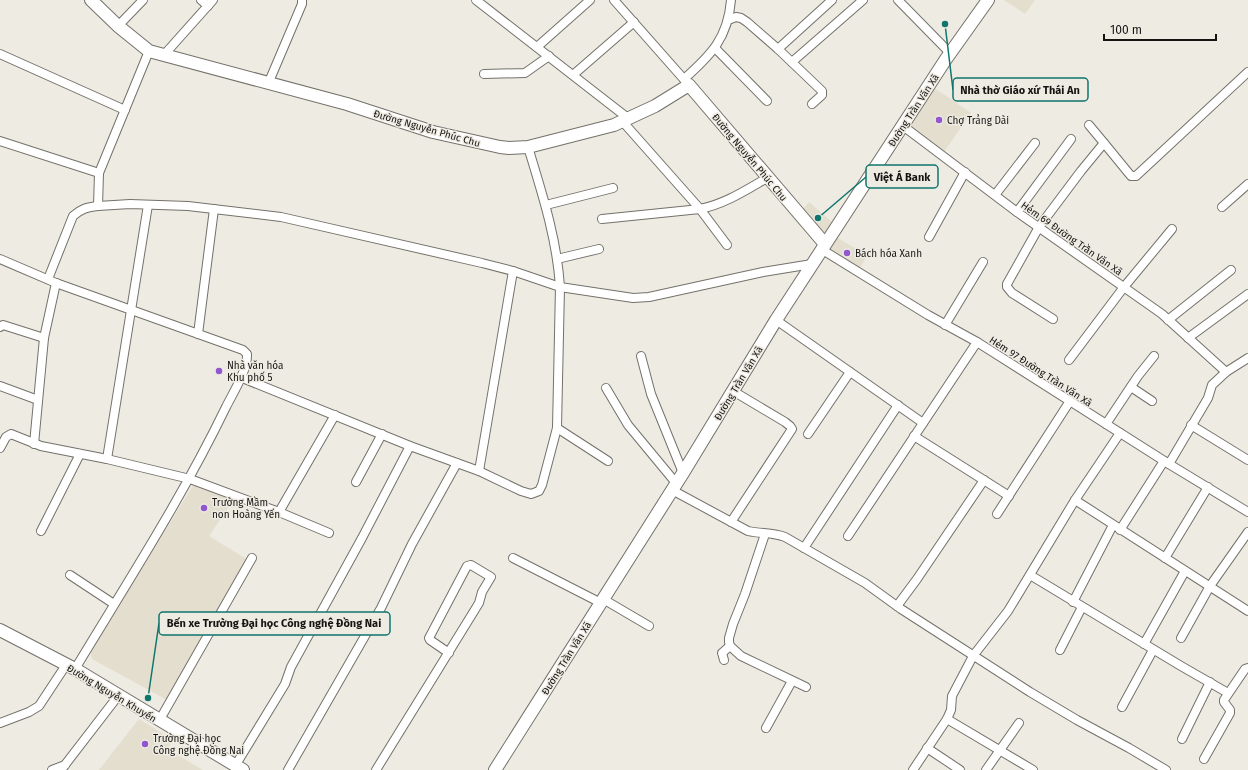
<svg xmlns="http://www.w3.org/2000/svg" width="1248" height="770" viewBox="0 0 1248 770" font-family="'Fira Sans',sans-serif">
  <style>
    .built { fill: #e4decf }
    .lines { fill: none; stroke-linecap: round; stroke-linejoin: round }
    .street-casing { stroke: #74716a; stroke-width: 10 }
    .secondary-casing { stroke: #74716a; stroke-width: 14 }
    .street { stroke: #fff; stroke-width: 8 }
    .secondary { stroke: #fff; stroke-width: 12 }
    .poi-dot { fill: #9157ce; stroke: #eeebe3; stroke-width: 1.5 }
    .labels { text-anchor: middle; stroke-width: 3; stroke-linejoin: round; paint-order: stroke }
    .street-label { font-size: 10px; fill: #151411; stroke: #eeebe3 }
    .poi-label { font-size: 10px; fill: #151411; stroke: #eeebe3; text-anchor: start }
    .leader { fill: none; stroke: #0f766e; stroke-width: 1.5 }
    .callout-dot { fill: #0f766e; stroke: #eeebe3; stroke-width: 1.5 }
    .callout { fill: #eeebe3; stroke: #0f766e; stroke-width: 1.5 }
    .callout-label { font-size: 11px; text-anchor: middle; font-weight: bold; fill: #151411 }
  </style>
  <rect width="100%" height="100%" fill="#eeebe3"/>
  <g class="built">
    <path d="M1004,0H1035L1025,14Z"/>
    <path d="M933,87L971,113L944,152L908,126Z"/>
    <path d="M809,202L833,223L824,237L801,211Z"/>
    <path d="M835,236L867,256L859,270L826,249Z"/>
    <path d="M194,484L234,499L209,536L248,560L167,700L92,659L90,652Z"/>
    <path d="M139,719L173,740L167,749L203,770H99Z"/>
  </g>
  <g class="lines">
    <g class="street-casing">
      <g id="street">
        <path d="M201,0L208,6"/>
        <path d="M476,0L629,119"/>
        <path d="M614,0L689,85"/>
        <path d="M898,0L950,53"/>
        <path d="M728,20L736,17L741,18L747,22L778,49L822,91V95L812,104"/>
        <path d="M118,26L143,0"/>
        <path d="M537,47L590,0"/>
        <path d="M715,48L767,101"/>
        <path d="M778,49L832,0"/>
        <path d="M0,54L125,110"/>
        <path d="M163,56L213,0"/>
        <path d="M792,62L863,0"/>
        <path d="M484,74L525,73L549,56"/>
        <path d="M573,75L634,22"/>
        <path d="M684,79C711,55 728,38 731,0"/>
        <path d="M268,84L302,4V0"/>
        <path d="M623,122L700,209L727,245"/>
        <path d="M1089,125L1104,143"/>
        <path d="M903,126L1017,212L1162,314L1226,372"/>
        <path d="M0,141L99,173L98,206L130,204L188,206L281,217L482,263L513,271L560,287L633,298L649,297L763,272L812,264"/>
        <path d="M99,173L149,51"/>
        <path d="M995,195L1035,143"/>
        <path d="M546,205L613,188"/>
        <path d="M1222,207L1248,184"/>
        <path d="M1017,212L1071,139"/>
        <path d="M602,219L700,209C725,204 746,190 767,178"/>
        <path d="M929,237L965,172"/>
        <path d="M821,249L928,315L977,342L1169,464L1248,512"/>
        <path d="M0,259L56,283L243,350L247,354C248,369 233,393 226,407C182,498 127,583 75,669"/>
        <path d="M557,259L599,249"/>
        <path d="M48,279L73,216C81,209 87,207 98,206"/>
        <path d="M1053,319L1012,293L1007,287V284L1039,227L1081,171L1104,143L1131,176H1136L1248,72"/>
        <path d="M776,320L923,423"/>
        <path d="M1168,320L1231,270"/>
        <path d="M945,325L983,262"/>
        <path d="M0,327L3,325L44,338"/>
        <path d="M198,334L214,209"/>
        <path d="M1188,338L1248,294"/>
        <path d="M641,356L651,394L683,473"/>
        <path d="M1069,360L1124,287L1172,229"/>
        <path d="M240,377L410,446L479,471L521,491L531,494L539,491L542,485L557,428L560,287C557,239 542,193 528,147"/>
        <path d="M0,386L38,400"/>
        <path d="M1131,387L1152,401"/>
        <path d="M606,388L628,425L676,483"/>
        <path d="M1106,424L1138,376L1154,356"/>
        <path d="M1191,425L1248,460"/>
        <path d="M557,428L608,461"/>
        <path d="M808,434L850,372"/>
        <path d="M914,436L1009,496"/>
        <path d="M34,444L44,338L56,283"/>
        <path d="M0,448L6,437L11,434L41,446L107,459L190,479L279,512L329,533"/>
        <path d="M107,459L148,205"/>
        <path d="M1169,464L1208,398L1212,385L1226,372L1248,358"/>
        <path d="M479,471L513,271"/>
        <path d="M356,482L382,434"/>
        <path d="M672,490L748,531C761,534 773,532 785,537L865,583L901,609L1030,692L1077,720L1129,748L1166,770"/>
        <path d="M1075,500L1248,611"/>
        <path d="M279,512L335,415"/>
        <path d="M997,514L1070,401"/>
        <path d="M731,522L792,429L790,426L785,422L733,391"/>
        <path d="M1120,530L1164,461"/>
        <path d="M41,531L80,454"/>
        <path d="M765,534L745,594L733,624L729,638V642L730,646L741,656L806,687"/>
        <path d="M848,536L977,342"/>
        <path d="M804,548L898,405"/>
        <path d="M513,558L601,603"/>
        <path d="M1165,558L1208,487"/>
        <path d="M70,575L114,604"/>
        <path d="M1030,575L1181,666L1228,693"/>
        <path d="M603,599L649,626"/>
        <path d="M1073,602L1113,525"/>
        <path d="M897,606L917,579L984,480"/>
        <path d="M1181,638L1210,586L1248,532"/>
        <path d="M1144,644L1185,571"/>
        <path d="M1060,650L1082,607"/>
        <path d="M724,660L722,653L730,646"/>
        <path d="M1122,707L1153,650"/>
        <path d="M947,719L1033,770"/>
        <path d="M159,721L252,558"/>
        <path d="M0,723L29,712L39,706L66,665"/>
        <path d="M766,728L792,681"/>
        <path d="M1182,739L1210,682"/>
        <path d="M927,748L960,770"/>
        <path d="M1204,759L1230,713V710L1224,702V700L1245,669L1248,668"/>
        <path d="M235,766L285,684L291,667L362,538L410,446"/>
        <path d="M52,770L65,765"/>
        <path d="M61,770L118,696"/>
        <path d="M288,770L381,608L412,544L457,463"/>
        <path d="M376,770L479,603L482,592L491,577L471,565L467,566L429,638L430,640L449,653"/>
        <path d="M913,770L947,719L951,710L952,696L973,656L1008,611L1075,500L1120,433"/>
        <path d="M986,770L1019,723"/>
      </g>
    </g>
    <g class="secondary-casing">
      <g id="secondary">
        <path d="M91,0L118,26L149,51L347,104L433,132L500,147L509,148L528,147L614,125L655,106L689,85L825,244"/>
        <path d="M0,630L75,669L243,770"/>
        <path d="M495,770L683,473L776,320L946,59L988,0"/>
      </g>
    </g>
    <use href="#street" class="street"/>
    <use href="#secondary" class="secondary"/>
  </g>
  <g class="poi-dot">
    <circle cx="939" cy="120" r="4"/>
    <circle cx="847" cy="253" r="4"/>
    <circle cx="219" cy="371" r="4"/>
    <circle cx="204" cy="508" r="4"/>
    <circle cx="145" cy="744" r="4"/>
  </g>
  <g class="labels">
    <g class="street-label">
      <text transform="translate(913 110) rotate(-57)" y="4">Đường Trần Văn Xã</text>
      <text transform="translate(427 128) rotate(16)" y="4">Đường Nguyễn Phúc Chu</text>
      <text transform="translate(750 157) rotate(50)" y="4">Đường Nguyễn Phúc Chu</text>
      <text transform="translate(1072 238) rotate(35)" y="4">Hẻm 69 Đường Trần Văn Xã</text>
      <text transform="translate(1041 371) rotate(33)" y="4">Hẻm 97 Đường Trần Văn Xã</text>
      <text transform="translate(738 383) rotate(-59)" y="4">Đường Trần Văn Xã</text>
      <text transform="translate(566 658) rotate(-58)" y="4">Đường Trần Văn Xã</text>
      <text transform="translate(112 693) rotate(31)" y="4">Đường Nguyễn Khuyến</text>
    </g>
    <g class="poi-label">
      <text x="947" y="124">Chợ Trảng Dài</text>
      <text x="855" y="257">Bách hóa Xanh</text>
      <text x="227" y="369">Nhà văn hóa<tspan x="227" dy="12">Khu phố 5</tspan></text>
      <text x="212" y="506">Trường Mầm<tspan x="212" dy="12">non Hoàng Yến</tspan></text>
      <text x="153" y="742">Trường Đại học<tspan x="153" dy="12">Công nghệ Đồng Nai</tspan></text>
    </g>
  </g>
  <path class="leader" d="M945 24L953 90M818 218L866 177M148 698L159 623"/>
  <g class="callout-dot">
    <circle cx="945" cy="24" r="4"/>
    <circle cx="818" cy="218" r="4"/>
    <circle cx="148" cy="698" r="4"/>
  </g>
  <g class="callout">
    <rect x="953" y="78" width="135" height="23" rx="4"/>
    <rect x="866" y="165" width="72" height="23" rx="4"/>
    <rect x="159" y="612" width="231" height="23" rx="4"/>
  </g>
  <g class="callout-label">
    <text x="1020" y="94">Nhà thờ Giáo xứ Thái An</text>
    <text x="902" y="181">Việt Á Bank</text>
    <text x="274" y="627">Bến xe Trường Đại học Công nghệ Đồng Nai</text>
  </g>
  <path d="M1104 34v6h112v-6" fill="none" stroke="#151411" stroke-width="2"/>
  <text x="1110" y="34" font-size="12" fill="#151411" stroke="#eeebe3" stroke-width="3" paint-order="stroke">100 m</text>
</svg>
